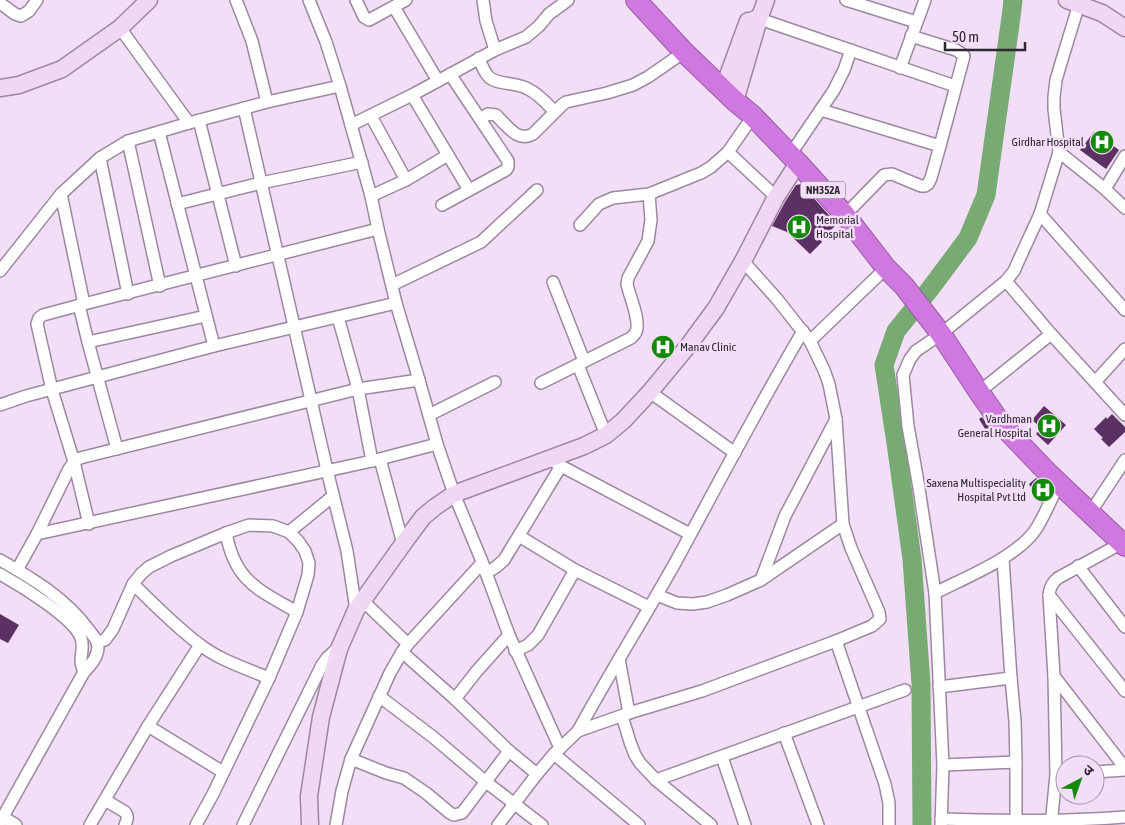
<svg xmlns="http://www.w3.org/2000/svg" width="1125" height="825" viewBox="0 0 1125 825" font-family="'Asap Condensed','Noto Sans Devanagari',sans-serif">
  <style>
    .lines { fill: none; stroke-linecap: round; stroke-linejoin: round }
    .river { stroke: #78aa73; stroke-width: 19 }
    .building { fill: #5a3162 }
    .street-casing { stroke: #9c88a0; stroke-width: 14 }
    .secondary-casing { stroke: #9c88a0; stroke-width: 19 }
    .highway-casing { stroke: #975ca3; stroke-width: 22 }
    .street { stroke: #fff; stroke-width: 11 }
    .secondary { stroke: #f1d6f6; stroke-width: 16 }
    .highway { stroke: #cf78e0; stroke-width: 20 }
    .labels { text-anchor: middle; stroke-width: 5; stroke-linejoin: round; paint-order: stroke }
    .shield { fill: #f3def7; stroke: #6a5e6c; stroke-width: 1 }
    .shield-label { font-size: 11px; font-weight: bold; fill: #2f2731 }
    .poi-label { font-size: 12px; fill: #2f2731; stroke: #f3def7; text-anchor: end }
  </style>
  <rect width="100%" height="100%" fill="#f3def7"/>
  <g class="lines">
    <path class="river" d="M922,825L921,684L912,559L896,443L884,365L896,331L930,289L968,238L986,195L1011,17L1013,0"/>
  </g>
  <g class="building">
    <path d="M1094,132L1119,150L1106,169L1080,150Z"/>
    <path d="M801,184L837,224L821,240L822,242L810,254L787,232L772,226L785,202L796,185Z"/>
    <path d="M666,335L675,345L663,358L653,348Z"/>
    <path d="M1044,406L1066,425L1048,445L1036,434L1041,428L1032,420Z"/>
    <path d="M1112,414L1125,427V432L1109,447L1101,439L1103,438L1094,429L1106,417L1107,419Z"/>
    <path d="M982,417L995,435L990,437L979,419Z"/>
    <path d="M1036,478L1048,489L1041,503L1029,484Z"/>
    <path d="M0,614L19,625L8,643L0,639Z"/>
  </g>
  <g class="lines">
    <g class="street-casing">
      <g id="street">
        <path d="M236,0L252,41L267,102"/>
        <path d="M309,0L326,42L340,86L371,196L378,229L396,303L419,380L437,444L454,494L481,559L509,635L560,748"/>
        <path d="M356,0L364,17L369,20L406,0"/>
        <path d="M483,0L486,21L495,50"/>
        <path d="M846,0L916,22"/>
        <path d="M0,3L15,14L21,16L29,11L37,0"/>
        <path d="M394,7L438,81"/>
        <path d="M754,17L955,86"/>
        <path d="M120,28L189,123"/>
        <path d="M479,58C481,64 484,71 488,76C495,85 517,82 528,89C539,94 547,104 555,112"/>
        <path d="M900,68L925,0"/>
        <path d="M412,95L469,190"/>
        <path d="M244,108L327,470L347,551L356,610"/>
        <path d="M821,110L940,146"/>
        <path d="M371,116L406,180"/>
        <path d="M480,119L488,114L496,115C506,125 518,143 533,134L562,105L566,102L607,93L633,85L648,77L684,52"/>
        <path d="M199,120L236,266"/>
        <path d="M351,125L412,95L495,50L526,37L539,26L549,14L568,0"/>
        <path d="M159,132L214,346"/>
        <path d="M128,141L160,286"/>
        <path d="M728,152L776,197"/>
        <path d="M1059,152L1105,189L1125,208"/>
        <path d="M790,155L834,90L844,70L851,50"/>
        <path d="M100,158L128,294"/>
        <path d="M1105,189L1125,156"/>
        <path d="M61,194L84,304"/>
        <path d="M371,196L406,180L448,155"/>
        <path d="M177,204L261,183L362,162"/>
        <path d="M442,205L506,170L508,167V161L450,74"/>
        <path d="M1040,214L1125,310"/>
        <path d="M845,215L884,175L892,174L921,186H925L928,184L931,178L940,146L964,56L962,54L956,50L911,36"/>
        <path d="M580,225L599,204L613,198L649,194L701,173L711,167L728,152L753,116"/>
        <path d="M0,271L61,194L100,158L128,141L189,123L267,102L340,86"/>
        <path d="M1006,281L1051,334L1125,415"/>
        <path d="M553,282L584,361"/>
        <path d="M392,285L481,242L537,190"/>
        <path d="M79,305L88,342L117,449"/>
        <path d="M338,317L358,389L372,461"/>
        <path d="M810,341L886,268"/>
        <path d="M88,342L206,316"/>
        <path d="M578,365L606,435"/>
        <path d="M1095,382L1125,349"/>
        <path d="M541,383L631,338C633,336 635,334 636,332C641,321 629,295 627,284L628,278L648,241L651,220L649,194"/>
        <path d="M650,392L735,453"/>
        <path d="M979,392L1051,334"/>
        <path d="M0,405L26,396L214,346L396,303"/>
        <path d="M429,415L495,382"/>
        <path d="M380,459L403,544"/>
        <path d="M550,459L561,466L690,534"/>
        <path d="M1090,513L1125,460"/>
        <path d="M89,524L74,462L52,390L37,324L39,318L43,315L84,304L378,229"/>
        <path d="M289,532L333,496"/>
        <path d="M226,533C235,581 257,589 297,612"/>
        <path d="M37,534L372,461L437,444"/>
        <path d="M519,536L575,570L649,607"/>
        <path d="M1003,559L1011,678L1015,721L1016,762V825"/>
        <path d="M0,560C32,578 66,599 88,629C91,633 95,637 97,642C101,654 91,665 84,672L0,822"/>
        <path d="M1078,566L1125,627"/>
        <path d="M17,570L37,534L69,469L74,462L80,458L358,389L419,380"/>
        <path d="M486,573L496,567L504,560L561,466"/>
        <path d="M0,574C20,585 74,618 81,638C84,646 81,653 81,661C81,665 83,669 84,672"/>
        <path d="M761,580L785,516L836,419"/>
        <path d="M133,584C154,604 175,626 199,644C219,660 245,668 269,678"/>
        <path d="M935,593C964,578 1018,557 1036,529C1045,515 1051,499 1059,484"/>
        <path d="M657,595L677,603L693,604L707,602L727,595L761,580L843,524"/>
        <path d="M1049,595L1125,691"/>
        <path d="M363,601L408,644"/>
        <path d="M836,641L885,784L889,803V825"/>
        <path d="M97,642L105,640L113,629L133,584L141,574L149,567L171,556L226,533L249,525L273,526L289,532L298,541L305,551L309,563L308,575L297,612L269,678L213,794L196,825"/>
        <path d="M515,651L528,645L538,635L575,570"/>
        <path d="M402,652L455,699L509,751L537,774"/>
        <path d="M619,659L629,713"/>
        <path d="M1054,676L1125,768"/>
        <path d="M939,687L1011,678"/>
        <path d="M379,696L433,737L486,782L542,825"/>
        <path d="M455,699L476,672L509,635"/>
        <path d="M622,716L630,742L635,755L640,763L656,780L711,825"/>
        <path d="M148,726L223,772"/>
        <path d="M578,731C609,674 643,620 675,563C717,486 758,407 803,331"/>
        <path d="M784,733L818,825"/>
        <path d="M554,754L639,825"/>
        <path d="M722,757L745,825"/>
        <path d="M351,759L386,773L404,778L426,793L450,813L454,815L462,813L465,809L509,751"/>
        <path d="M943,765L1016,762"/>
        <path d="M1095,772L1125,770"/>
        <path d="M656,780L905,690"/>
        <path d="M105,800L125,812C129,817 127,820 125,825"/>
        <path d="M3,817L16,825"/>
        <path d="M941,819C1002,821 1064,822 1125,817"/>
        <path d="M90,825L148,726L200,645"/>
        <path d="M243,825L322,665L327,658L339,647"/>
        <path d="M336,825L342,791L351,759L390,673L402,652L408,644L482,563"/>
        <path d="M498,825L537,774L554,754L578,731L629,713L702,691L836,641L872,626L880,619L879,612L851,548L843,524L836,419L829,384L824,370L810,341L777,299L743,261"/>
        <path d="M941,825L943,765L935,593L918,482L908,426L903,375L910,359L916,351L941,334L1006,281L1014,271L1017,264L1040,214L1059,152L1054,109V97L1056,80L1061,63L1079,4"/>
        <path d="M1051,825L1056,775L1054,676L1049,595C1050,587 1052,583 1058,578L1122,543"/>
      </g>
    </g>
    <g class="secondary-casing">
      <g id="secondary">
        <path d="M1067,0L1102,13L1125,28"/>
        <path d="M0,88L19,85L62,69L120,28L149,0"/>
        <path d="M723,89L748,21"/>
        <path d="M735,101L759,19L766,0"/>
        <path d="M310,825L309,796L321,717L339,649L356,610L403,544L423,517L435,507L454,494L584,446L606,435L623,421L650,392L688,346L716,308L743,261L776,197L798,163"/>
      </g>
    </g>
    <g class="highway-casing">
      <path id="highway" d="M636,0L684,52L735,101L753,116L798,163L845,215L886,268L904,286L941,334L979,392L1002,425L1049,474L1125,546"/>
    </g>
    <use href="#street" class="street"/>
    <use href="#secondary" class="secondary"/>
    <use href="#highway" class="highway"/>
  </g>
  <defs>
    <g id="hospital-disc" transform="scale(1.25)"><circle r="9.5" fill="#148808" stroke="#f3def7"/><path d="M-5-5h3v3.5h4V-5h3V5h-3V1.5h-4V5h-3Z" fill="#fff"/></g>
  </defs>
  <g fill-rule="evenodd">
    <use href="#hospital-disc" x="1102" y="142"/>
    <use href="#hospital-disc" x="799" y="227"/>
    <use href="#hospital-disc" x="663" y="347"/>
    <use href="#hospital-disc" x="1049" y="426"/>
    <use href="#hospital-disc" x="1043" y="490"/>
  </g>
  <g class="labels">
    <rect class="shield" x="800.5" y="181.5" width="45" height="17" rx="4"/>
    <g class="shield-label">
      <text x="823" y="194">NH352A</text>
    </g>
    <g class="poi-label">
      <text x="1084" y="146">Girdhar Hospital</text>
      <text x="816" y="224" text-anchor="start">Memorial<tspan x="816" dy="14">Hospital</tspan></text>
      <text x="680" y="351" text-anchor="start">Manav Clinic</text>
      <text x="1032" y="423">Vardhman<tspan x="1032" dy="14">General Hospital</tspan></text>
      <text x="1026" y="487">Saxena Multispeciality<tspan x="1026" dy="14">Hospital Pvt Ltd</tspan></text>
    </g>
  </g>
  <g transform="translate(1080 780) rotate(41)"><circle r="24" fill="#f3def7" stroke="#a595a8"/>
  <path d="M0-4L9 19L0 12L-9 19Z" fill="#148808"/>
  <text y="-8" font-size="14" font-weight="bold" text-anchor="middle" fill="#2f2731">उ</text>
  </g>
  <path d="M945 42v8h80v-8" fill="none" stroke="#2f2731" stroke-width="2.5"/>
  <text x="952" y="42" font-size="15" fill="#2f2731" stroke="#f3def7" stroke-width="4" paint-order="stroke">50 m</text>
</svg>
